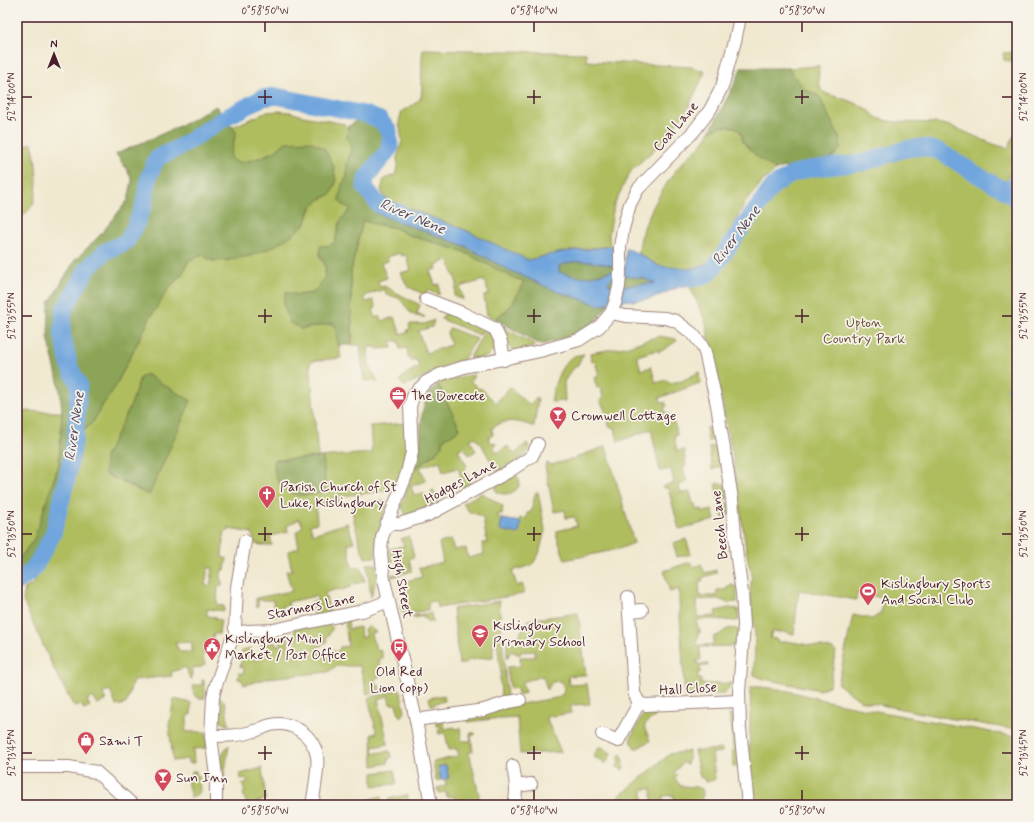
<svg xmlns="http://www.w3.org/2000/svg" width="1034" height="822" viewBox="0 0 1034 822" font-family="Mynerve,sans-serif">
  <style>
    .green { fill: #afbd5f; stroke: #7c6e45; fill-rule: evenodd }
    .forest { fill: #8ba456; stroke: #6a6240 }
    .water { fill: #70a5dd; stroke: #5d6284 }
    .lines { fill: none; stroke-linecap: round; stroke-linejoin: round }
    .stream { stroke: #70a5dd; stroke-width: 3 }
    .river { stroke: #70a5dd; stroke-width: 17 }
    .minor-casing { stroke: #9d847d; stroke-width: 14 }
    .minor { stroke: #fff; stroke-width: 12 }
    .ticks { fill: none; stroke: #4a1f2b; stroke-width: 1.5 }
    .labels { text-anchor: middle; stroke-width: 3.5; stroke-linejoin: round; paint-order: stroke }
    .street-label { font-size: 14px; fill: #4a1f2b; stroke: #f7f3e8 }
    .park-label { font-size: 14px; fill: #684e3b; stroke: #f7f3e8 }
    .poi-label { font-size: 14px; fill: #4a1f2b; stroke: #f7f3e8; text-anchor: start }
    .water-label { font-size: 15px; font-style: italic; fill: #574e69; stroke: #f7f3e8 }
    .neatline { fill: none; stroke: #4a1f2b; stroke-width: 1.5 }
    .ticks-label { font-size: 10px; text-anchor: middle; fill: #4a1f2b }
  </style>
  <rect width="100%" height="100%" fill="#f7f3e8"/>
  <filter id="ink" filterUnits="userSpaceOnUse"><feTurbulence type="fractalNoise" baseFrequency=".025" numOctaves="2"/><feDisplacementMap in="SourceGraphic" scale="8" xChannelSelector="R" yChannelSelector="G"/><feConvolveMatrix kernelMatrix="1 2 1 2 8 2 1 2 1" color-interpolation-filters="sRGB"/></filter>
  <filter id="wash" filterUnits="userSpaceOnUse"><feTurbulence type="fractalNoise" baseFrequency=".012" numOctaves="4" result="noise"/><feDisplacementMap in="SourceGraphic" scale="16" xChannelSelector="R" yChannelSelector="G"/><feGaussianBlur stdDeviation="0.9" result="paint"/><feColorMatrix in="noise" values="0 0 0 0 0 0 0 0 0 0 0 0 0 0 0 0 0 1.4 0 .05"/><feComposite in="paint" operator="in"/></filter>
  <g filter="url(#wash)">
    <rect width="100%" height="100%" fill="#f0e8cf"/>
    <g class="green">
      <path d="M423,49L586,53V61L692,67L705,72L687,110L659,145L632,170L627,178L614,205L609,235L610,246L562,252L528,261L465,230L401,206L385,198L381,190L384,179L395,175L398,165L397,158L402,141L399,121L402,111L413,105L421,98C423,82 420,66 423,49Z"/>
      <path d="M1017,52V62L1004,60L1003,53Z"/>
      <path d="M819,66C816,101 828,91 852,102C859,104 865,108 871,112C873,114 875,117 878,118C898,126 921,120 942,124C965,129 985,144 1008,148L1015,134L1017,127C1017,149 1019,164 1005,182H1002C995,178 990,176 983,172C962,162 944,144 919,144C898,145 878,156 857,160C847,162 836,161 826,161L835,155L840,138L832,124L819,96L804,89L788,68Z"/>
      <path d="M278,111L290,112L303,116L345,124L348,127L347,138L352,149L347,163V177L342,185L351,209L340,221L335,242L319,255C330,272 325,279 313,293L297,295L301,329L335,323L341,358L312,361L310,363L318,457L372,453L370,426L407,423L409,437L401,478L395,486L386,491L340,496L339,504H326L316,507L317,523L310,525L313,534L347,523L354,542L348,544L352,567L355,568L361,567L365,581L350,585L351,587L338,591L337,589L325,593L330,615L315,617L311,602L318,601L316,596L288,602L289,605L282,606L284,614L274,616L273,600H258V606L256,607V598L292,591L286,571L292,570L288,553V551L299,548L296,532L303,526L299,519L287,526L288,532L270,536L272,545H262L255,544L252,533L229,529V531L224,532L222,558H227L225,570H222L220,580L222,581V586H218L217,605L224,606V611L207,609V616L216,617L215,619L221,620L219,634H214L213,638H211L209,644L205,643L203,658L205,664L202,667L192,668V679H190L186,667L171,672L172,676L133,680L126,704L116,706L110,690L103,693L106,701L97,704L93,697L87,700L90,707L84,710L81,704L74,707L53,667L23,601L25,588L32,585L55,543L73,486L84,431L93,422L102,406L115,387L150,318L169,288L182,274L189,260L203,255L212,261L306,223C311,204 314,202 331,194L336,182L333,165L286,142L274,152L256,159L238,164L230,157L236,132L232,127L267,112ZM146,374L161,468L149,494L105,474L120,429L131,405L140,378ZM208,568H213L210,586L205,585ZM192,642V652H180L175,643Z"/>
      <path d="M721,126L735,127L741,133L743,142L753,153L776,170L762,182L745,203L721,249L708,263L691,269L671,268L659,266L639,254C638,227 666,180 684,161C694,150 703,145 710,131Z"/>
      <path d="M32,143C36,157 39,184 35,199C33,207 25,216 17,218V149Z"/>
      <path d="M922,147L939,151L974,173L1003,189L1012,177L1017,165V730L942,717L861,701L838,684L853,615L872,619L881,613L883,598L857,593L856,600L799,590L794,634L786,632H772L770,638L777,639L778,642H784L786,641L833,649L836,652L830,685L820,690L764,679L754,675L755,634L752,611L750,592L752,574L748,562L732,453L706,323L690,287L704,283L714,277L727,260L774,185L793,174L809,169L862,163L905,149Z"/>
      <path d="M363,220L370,223L396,228L408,235L462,251L514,278L524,281L511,306L495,319L487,315L484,296L489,294L484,280L460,287L463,300L454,296L457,283L448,260L436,265L437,269L430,271L435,285L439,284V295L427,290L425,295L407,286L401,273L411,270L406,255L401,256L400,253L387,257L388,261L381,263L387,278L378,281L380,287L384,286L420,305L417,313L425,317C407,317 409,308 399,298L387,295L384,289L365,296L364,298L365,301L367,302L373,300L376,308L373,310L376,318L380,316L383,321L394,317L401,334L408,333L407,330L410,329L409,324H425L434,320L432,327L418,331L426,353L451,345L447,333L450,328L477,339L463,360L447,365V366L404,386L400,381C404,373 412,371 419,367L416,359L411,361L408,356L407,348L400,349L399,341H391L392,348L377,349V347H368L369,365L378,382L364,380L360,345H352L351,271Z"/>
      <path d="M446,312L485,328L480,335L441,319Z"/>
      <path d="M500,326L534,344L536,346C509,354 509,352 500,326Z"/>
      <path d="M486,329L490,331L496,345C490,359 484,357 471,360L470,357Z"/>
      <path d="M659,336L676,339L677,341C669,345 667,349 658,352L657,350L637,356L641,370L651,367L656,383L667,380L669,383L682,381L699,372L700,383L659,398L662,403L665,402L667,406L664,408L666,414L668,413L676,428L677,435H674L677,451L685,450V452L684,453L686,466L683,467L687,482L678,485L681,493L690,492L693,504H695L697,510L702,509L703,512L712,510L715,520L679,529L668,488H663V486L674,483L671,469L660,471L651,429L618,442L615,428L609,426L608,417L600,400L603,398L601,387L597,388L594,378L599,376L595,361L591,362L590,353L625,347Z"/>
      <path d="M584,354L577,366L571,370L564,382L565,401L551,402C553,388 559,366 572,357C575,355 580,355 584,354Z"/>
      <path d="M472,375L474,376L470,381L479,389L481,388L496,403L510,387L529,405L535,399H538L534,427C520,421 505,418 492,428L493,435L488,438L491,443L495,442L496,444L493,446L497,453L508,446L515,454L527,443L529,449L526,455L497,472L480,442L479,443L475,437L470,440L476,451L469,455L464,447L458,450L467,466L464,468L472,483L462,489V480L458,468L443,472L440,461L420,467L426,481L411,486L414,495L423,493L425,496L432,494L431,491L434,490L437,504L406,515L401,506L415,468L430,458L438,449L441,448L444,439L460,429L438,384L443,381Z"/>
      <path d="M17,411L62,412L59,464L34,539L17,562Z"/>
      <path d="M706,428H715L718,440L708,441Z"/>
      <path d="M606,446L634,543L619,549L565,560L557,537V531L577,526L575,517L566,518L565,510L554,512L545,466L547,463L551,465L572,459Z"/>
      <path d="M718,446L721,466L712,470L709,447Z"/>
      <path d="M516,475C528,487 507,500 496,491L495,487Z"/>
      <path d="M721,483L726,486L728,498L719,501L715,484Z"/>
      <path d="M538,492L545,530L539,554L532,565L512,571L517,586L522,584L525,591L523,594L438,608L437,601L428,602V610L405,614L403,613L400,607L408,604L403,582L422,577L419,568L443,562L439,543L451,540L454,550L466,548L468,558L484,554L482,543H487L483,518C473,510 471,518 463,503L482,493L503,506L502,514H498V517L502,519L500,530L521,522L519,521L520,518L526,519L527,513L531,512L535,494Z"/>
      <path d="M382,501L387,502L388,503C381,521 375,537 375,557L365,558L359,542L352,511V506L359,503Z"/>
      <path d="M729,503L728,517L723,518L720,505Z"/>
      <path d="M409,536L414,557L409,559L412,571L392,577L390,575L398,574V572L402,571L401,567L405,566V564H403V560L389,562V549L404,546L401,539Z"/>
      <path d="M686,539L691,554L677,557L673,543Z"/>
      <path d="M690,562L694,567L701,564L705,573L716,570V573L702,578L703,581H699L700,596H717V590H724L731,585L737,587V602L728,603L718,599L697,600L698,617L716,616V611L729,608L738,609L739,620L735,621L713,619L697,620L698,629H700V633H698V638L696,641V643L698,645H713L714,636H717C727,630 726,626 739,630L737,644L732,646L700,647L701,660H697V664H708V666H700L701,672H698V679H701V684L731,683L727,691L723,694L685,697L679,601V589L670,592L664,571Z"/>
      <path d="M367,564H376L377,577L371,597Z"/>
      <path d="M499,601L507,698L501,701L500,676L501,674L497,642L493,639V657L469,660L464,664H459L453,609Z"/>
      <path d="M431,613L433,622H428L423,616L413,618L412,616Z"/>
      <path d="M578,613L586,675L568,676L569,685L587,684L590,704L571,705V713L546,717L561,752L520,754L517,717L500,718L468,722V719L469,717L521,704L556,698L563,694L564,689L562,681L552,682L547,690L543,676L522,682L525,693L518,695L517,688L510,689L507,667L521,666L520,657H535V651L520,652V655L511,651L507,658V641L514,644L528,620Z"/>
      <path d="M345,620L348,621L349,629L360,627L361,638L366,637L364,629L368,626L376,632L371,633C371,638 375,644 377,650L380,649L383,658L379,659L380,667H378L379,677L375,678V685H379L380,691L367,694L360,666H336L328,672L268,678L244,685L242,680L238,679L239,673L243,674L244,668L240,667L242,658L240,657L243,650L251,648L254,660L262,659L260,645L275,642L276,645H281L280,639L288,637L289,656H294L296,640L294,629L328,623L333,628L326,638L327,642L321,644V646L317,647L318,653L333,650V652L339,651L340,647L348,646Z"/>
      <path d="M202,680H204L205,698H199L194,695L193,685H202Z"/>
      <path d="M751,687C779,686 805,696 832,702C893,715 955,725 1017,737V805H754L749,755Z"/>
      <path d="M400,689L405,712L400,717L396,704H390L388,696L378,699L388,744L373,747L374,753L390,751L392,757L389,758L388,763L373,766L372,734L377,733L368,698Z"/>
      <path d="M444,695L445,701L435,703V705H431L429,698Z"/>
      <path d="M219,696L225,702L229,725C213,723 218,708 219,696Z"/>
      <path d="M174,699L191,703V715L187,716V727L184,730L189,732H206L207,748L193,749L194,763H189V759L173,761L169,725Z"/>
      <path d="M655,712L656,716C638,727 646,727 650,741L636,749L630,739L644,713Z"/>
      <path d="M729,714L734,719L741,767H733L732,729Z"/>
      <path d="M440,721L444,723L445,729L454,727L455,729L460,728L462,741H471L470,733H475V735H471L473,751L469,752L479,795L478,801L468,805H452L456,804L454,796L447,797L446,792L439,793L437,788L446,786L445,779L448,778L446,765L438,767L441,780L436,781L433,762L459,756L457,749L449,750L445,733L439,734L438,730L441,729L440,726H437L436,722Z"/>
      <path d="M229,745L224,778H221C220,765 219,754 229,745Z"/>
      <path d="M600,746L611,753L609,759L605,764L593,756Z"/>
      <path d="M722,749V752L712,753L715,778L714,780L706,782V780L700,777L694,751Z"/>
      <path d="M689,751V760L686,765L684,762L674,772L677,776L674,778L681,786L696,787L702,789L703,794L700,804L674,805V795L663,796V804H652V789H643V800H636L635,805H568V801L616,799L670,754Z"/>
      <path d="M621,754L624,761L623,770L617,767L619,762L618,759Z"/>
      <path d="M262,768L266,799L250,805H247L243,793L245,792L242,784L247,783L248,781L245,778L241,779L240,774Z"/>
      <path d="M394,770L397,784L373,786V773Z"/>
      <path d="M192,771H196V776H199L200,792L191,798L187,781L190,780V775L192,774Z"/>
      <path d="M407,795L409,802L418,801V804L362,805L361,802L381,796L383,805L389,803L388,799Z"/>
    </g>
    <g class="forest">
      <path d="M741,68H788L804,89L819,96C826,113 839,131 841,148C830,162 824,160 809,164C803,166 797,169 791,171L783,167L776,170L755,155L743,142L741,133L735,127L721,126L710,131L734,85Z"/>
      <path d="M216,106L236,132L230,157L238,163L256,159L274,152L286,142L310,141L324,148L333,165L336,182L331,194L320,199L310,209L306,223L292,235L271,248L250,256L229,260L212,261L203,255L189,260L182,274L169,288L150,318L115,387L102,406L93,422L75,439L66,483L53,534L36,565L31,572L17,582V562L34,539L59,464L62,412L60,390L48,337L49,303L75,260L101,234L128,200L132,180L126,168L116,154L182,125Z"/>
      <path d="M364,114L380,120L389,131L390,148L366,178L365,187L378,204L381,206L376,213L465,246L509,270L556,291L599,305L609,304L593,324L567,337L541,345L495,319L511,306L524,281L514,278L462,251L408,235L396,228L370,223L363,220L351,271L352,345H338L334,323L301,329L290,323L283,304L286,292L297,295L313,293C320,285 329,275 325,264C321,254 319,259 320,246H329L335,242L340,221L351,209L343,205L339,200L342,185L347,177V163L352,149L347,138L348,127Z"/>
      <path d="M581,261L597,262L619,268C596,277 584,280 559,272V265L565,263Z"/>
      <path d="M622,275L642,278L656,283L623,286L609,285L608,282L609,280Z"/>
      <path d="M146,374L191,401L149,495L105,474V457L131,405L140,378Z"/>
      <path d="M438,384L460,429L444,439L441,448L438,449L436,453L432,455L430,458L415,468C416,464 418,460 418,456C424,428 415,406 438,384Z"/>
      <path d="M323,457L326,492C320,492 316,494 310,495C286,498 273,484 274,460Z"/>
    </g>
    <g class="water">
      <path d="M385,198L401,206L465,230L528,260L562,252L614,246V266C597,262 576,258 559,266V272C582,280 592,277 614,270L613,278L610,280L608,282L609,285H613L609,304L599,305L556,291L509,270L465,246L376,213Z"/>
      <path d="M626,248L639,254L659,266L691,269L708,263L719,271L714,277L704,283L679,287L650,299L634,301L626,300L621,302L623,286L655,283L642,278L624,276Z"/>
      <path d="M502,519L521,522L519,534L500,530Z"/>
      <path d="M446,765L449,778L441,780L438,767Z"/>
    </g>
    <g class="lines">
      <g class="stream">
        <path d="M1003,189L1012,177L1017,165"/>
        <path d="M1008,391L1017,374"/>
      </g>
      <g class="river">
        <path d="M694,279L707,275L719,261L736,236L774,185L793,174L809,169L862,163L905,149L922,147L939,151L981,177L1003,189L1017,200"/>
        <path d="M17,582L31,572L36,565L53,534L66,483L75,439L79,385L70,368L62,333L64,310L73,294L88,268L106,251L126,242L133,231L144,205L149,176L157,158L178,148L225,118L262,98L276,96L364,114L380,120L389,131L390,148L366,178L365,187L378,204L402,214"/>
      </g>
    </g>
  </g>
  <g filter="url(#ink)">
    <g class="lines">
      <g class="minor-casing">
        <g id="minor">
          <path d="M426,299L460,312L495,329L501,342L504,360"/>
          <path d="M611,313L625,316L665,318L676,321L693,334L701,344L705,352L717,405L732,499L737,559L742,593L744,625L739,692L740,728L748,805"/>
          <path d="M386,524H399L428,515L508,472L532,456L538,444"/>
          <path d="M629,611L642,610"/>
          <path d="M237,633L248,631L273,630L362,611L389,601"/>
          <path d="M237,633L235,628L237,587L245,541"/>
          <path d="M639,703L646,705L739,701"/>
          <path d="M416,720L484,710L509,702L520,700"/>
          <path d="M602,734L618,741L639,703L634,693L628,597"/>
          <path d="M211,736C225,736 240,736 254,731C260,730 265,726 271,725C292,720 313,735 317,756C319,766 314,793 312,805"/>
          <path d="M513,766C515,779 518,791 514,805"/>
          <path d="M17,767H69L96,772L133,805"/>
          <path d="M516,786L531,784"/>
          <path d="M216,805V776L211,736L213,697L216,685L231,641L237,633"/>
          <path d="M431,805L416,720L384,580L381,553L382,537L407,473L412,452L410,406L414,394L426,382L439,375L464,367L540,351L579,340L599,327L611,313L615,303L619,287L620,274V247L623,229L630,204L638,189L694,131L710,110L722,87L735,41L740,17"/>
        </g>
      </g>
      <use href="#minor" class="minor"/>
    </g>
  </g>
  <path class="ticks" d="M265,22V32M534,22V32M802,22V32M265,90V104M534,90V104M802,90V104M22,97H32M258,97H272M527,97H541M795,97H809M1002,97H1012M265,309V323M534,309V323M802,309V323M22,316H32M258,316H272M527,316H541M795,316H809M1002,316H1012M265,527V541M534,527V541M802,527V541M22,534H32M258,534H272M527,534H541M795,534H809M1002,534H1012M265,746V760M534,746V760M802,746V760M22,753H32M258,753H272M527,753H541M795,753H809M1002,753H1012M265,790V800M534,790V800M802,790V800"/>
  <defs>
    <g id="office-pin" transform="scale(0.9)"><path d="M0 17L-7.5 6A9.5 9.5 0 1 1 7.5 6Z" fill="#d1495b" stroke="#f7f3e8"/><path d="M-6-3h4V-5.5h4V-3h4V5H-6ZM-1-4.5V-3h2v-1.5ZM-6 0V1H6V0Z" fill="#fff"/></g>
    <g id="bar-pin" transform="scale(0.9)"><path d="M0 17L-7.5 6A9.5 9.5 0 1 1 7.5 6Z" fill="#d1495b" stroke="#f7f3e8"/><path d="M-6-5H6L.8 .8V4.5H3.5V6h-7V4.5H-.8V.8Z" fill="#fff"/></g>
    <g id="church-pin" transform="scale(0.9)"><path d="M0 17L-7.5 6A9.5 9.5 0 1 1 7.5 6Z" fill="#d1495b" stroke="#f7f3e8"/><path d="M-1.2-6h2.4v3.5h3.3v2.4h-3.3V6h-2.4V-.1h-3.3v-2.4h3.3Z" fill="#fff"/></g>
    <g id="stadium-pin" transform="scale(0.9)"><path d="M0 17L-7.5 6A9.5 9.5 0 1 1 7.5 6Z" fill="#d1495b" stroke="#f7f3e8"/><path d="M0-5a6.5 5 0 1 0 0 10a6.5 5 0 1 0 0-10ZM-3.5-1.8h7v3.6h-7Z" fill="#fff"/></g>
    <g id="school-pin" transform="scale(0.9)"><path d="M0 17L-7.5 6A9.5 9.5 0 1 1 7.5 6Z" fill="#d1495b" stroke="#f7f3e8"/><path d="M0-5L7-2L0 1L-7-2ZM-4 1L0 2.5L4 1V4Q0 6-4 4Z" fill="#fff"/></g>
    <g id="civic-pin" transform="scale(0.9)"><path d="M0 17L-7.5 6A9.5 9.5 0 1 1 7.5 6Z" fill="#d1495b" stroke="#f7f3e8"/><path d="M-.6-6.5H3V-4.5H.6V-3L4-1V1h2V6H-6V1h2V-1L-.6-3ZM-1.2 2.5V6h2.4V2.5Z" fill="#fff"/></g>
    <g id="bus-pin" transform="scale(0.9)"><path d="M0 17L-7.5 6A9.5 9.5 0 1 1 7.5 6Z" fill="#d1495b" stroke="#f7f3e8"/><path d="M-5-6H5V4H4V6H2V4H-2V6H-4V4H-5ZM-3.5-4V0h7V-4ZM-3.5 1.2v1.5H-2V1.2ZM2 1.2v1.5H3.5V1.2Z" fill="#fff"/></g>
    <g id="shop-pin" transform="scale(0.9)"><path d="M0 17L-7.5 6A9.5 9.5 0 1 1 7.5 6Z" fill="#d1495b" stroke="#f7f3e8"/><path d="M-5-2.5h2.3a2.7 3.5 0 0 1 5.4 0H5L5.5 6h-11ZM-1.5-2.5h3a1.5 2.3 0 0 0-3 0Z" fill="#fff"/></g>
  </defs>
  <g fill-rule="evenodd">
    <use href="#office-pin" x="398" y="395"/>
    <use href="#bar-pin" x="558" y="415"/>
    <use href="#church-pin" x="267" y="494"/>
    <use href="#stadium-pin" x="868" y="591"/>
    <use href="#school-pin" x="480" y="633"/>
    <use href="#civic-pin" x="212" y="646"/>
    <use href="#bus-pin" x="399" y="647"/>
    <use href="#shop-pin" x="86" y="740"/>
    <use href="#bar-pin" x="163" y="777"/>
  </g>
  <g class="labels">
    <g class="street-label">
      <text transform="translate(675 126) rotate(-49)" y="5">Coal Lane</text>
      <text transform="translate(460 481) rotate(-28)" y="5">Hodges Lane</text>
      <text transform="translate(719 525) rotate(-96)" y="5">Beech Lane</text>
      <text transform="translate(403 584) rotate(80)" y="5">High Street</text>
      <text transform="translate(311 606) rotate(-11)" y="5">Starmers Lane</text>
      <text transform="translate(688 688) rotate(-3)" y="5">Hall Close</text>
    </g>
    <g class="park-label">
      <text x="864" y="327">Upton<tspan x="864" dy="16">Country Park</tspan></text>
    </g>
    <g class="poi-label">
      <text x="411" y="400">The Dovecote</text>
      <text x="571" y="420">Cromwell Cottage</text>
      <text x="280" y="491">Parish Church of St<tspan x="280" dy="16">Luke, Kislingbury</tspan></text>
      <text x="881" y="588">Kislingbury Sports<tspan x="881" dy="16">And Social Club</tspan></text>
      <text x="493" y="630">Kislingbury<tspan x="493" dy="16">Primary School</tspan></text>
      <text x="225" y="643">Kislingbury Mini<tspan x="225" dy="16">Market / Post Office</tspan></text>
      <text x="399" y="676" text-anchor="middle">Old Red<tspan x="399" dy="16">Lion (opp)</tspan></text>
      <text x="99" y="745">Sami T</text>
      <text x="176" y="782">Sun Inn</text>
    </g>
    <g class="water-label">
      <text transform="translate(413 216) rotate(23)" y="5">River Nene</text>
      <text transform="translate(736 235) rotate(-53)" y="5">River Nene</text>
      <text transform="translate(74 426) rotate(-82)" y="5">River Nene</text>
    </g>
  </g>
  <rect width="1034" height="822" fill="none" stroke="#f7f3e8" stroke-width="44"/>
  <g transform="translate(54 54)" stroke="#f7f3e8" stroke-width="3" paint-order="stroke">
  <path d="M0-3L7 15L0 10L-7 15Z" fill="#4a1f2b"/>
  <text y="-6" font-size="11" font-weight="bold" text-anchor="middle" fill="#4a1f2b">N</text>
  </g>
  <rect x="22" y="22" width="990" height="778" class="neatline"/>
  <g class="ticks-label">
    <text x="265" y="14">0°58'50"W</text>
    <text x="534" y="14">0°58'40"W</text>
    <text x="802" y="14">0°58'30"W</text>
    <text transform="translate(11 97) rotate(-90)" y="4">52°14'00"N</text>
    <text transform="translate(1023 97) rotate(-90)" y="4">52°14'00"N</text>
    <text transform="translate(11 316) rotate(-90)" y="4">52°13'55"N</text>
    <text transform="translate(1023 316) rotate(-90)" y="4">52°13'55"N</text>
    <text transform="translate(11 534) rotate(-90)" y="4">52°13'50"N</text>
    <text transform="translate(1023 534) rotate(-90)" y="4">52°13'50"N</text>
    <text transform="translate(11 753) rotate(-90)" y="4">52°13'45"N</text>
    <text transform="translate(1023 753) rotate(-90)" y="4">52°13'45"N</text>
    <text x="265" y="814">0°58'50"W</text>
    <text x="534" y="814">0°58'40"W</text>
    <text x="802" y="814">0°58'30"W</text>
  </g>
</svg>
